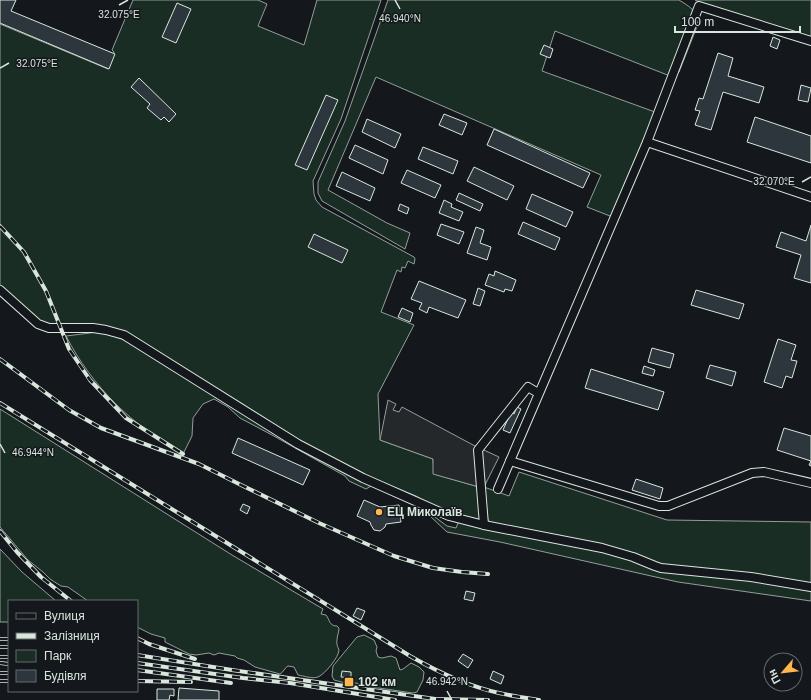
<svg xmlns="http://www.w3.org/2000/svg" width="811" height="700" viewBox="0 0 811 700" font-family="Arial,sans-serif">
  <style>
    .green { fill: #1a2d24; stroke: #939e99 }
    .parking { fill: #24282b; stroke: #939e99 }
    .building { fill: #2c363c; stroke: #d8e6dc }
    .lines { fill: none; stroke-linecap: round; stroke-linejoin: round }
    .minor-casing { stroke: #d8e6dc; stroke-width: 10 }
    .minor { stroke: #14181c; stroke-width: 8 }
    .rail-casing { stroke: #d8e6dc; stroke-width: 4 }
    .rail { stroke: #14181c; stroke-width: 2.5; stroke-dasharray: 8; stroke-linecap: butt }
    .ticks { fill: none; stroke: #d8e6dc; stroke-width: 1.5 }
    .poi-dot { fill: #ffb74d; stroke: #14181c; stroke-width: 1.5 }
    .labels { text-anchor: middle; stroke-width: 3; stroke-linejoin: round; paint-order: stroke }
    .poi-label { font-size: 12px; font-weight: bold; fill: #d8e6dc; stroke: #14181c; text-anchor: start }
    .ticks-label { font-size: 10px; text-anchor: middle; fill: #d8e6dc; stroke: #14181c; stroke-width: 3; stroke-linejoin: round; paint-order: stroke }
  </style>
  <rect width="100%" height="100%" fill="#14181c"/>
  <g class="green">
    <path d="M133,0H258L267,4L258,26L304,45L317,0H381L341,119L313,181L314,194L316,200L322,207L414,257L415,259L414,264L408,261L405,268L402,267L401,272L397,270L381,312L414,325L378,394L380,440L433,459L434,474L479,487L481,520L449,514L416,496L365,475L299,442L124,333L50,328L0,291V24L108,69L114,52L112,50Z"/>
    <path d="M388,0H679C690,7 697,10 698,24L679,72L676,75L670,76L555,31L542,71L655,112L613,215L610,216L587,207L601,175L376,77L328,190L387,223L410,233L405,249L322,201L318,193V182L345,121Z"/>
    <path d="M695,0H811V38L701,3Z"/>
    <path d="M98,332L105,333L122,339L207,389L297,445L364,480L415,500L426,506L427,509L425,511L415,503L371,486L366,489L349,481L345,476L272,435L240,418L228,407L214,399L203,404L193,418L192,436L183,454C132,425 93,388 66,336Z"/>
    <path d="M0,409L232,555L323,609L321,614L326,615C330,620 329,626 337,626L339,628C339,632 337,636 337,640C336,644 338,647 339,650C339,657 325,674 318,677C312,679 304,676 298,675L294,667L288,666C284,668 284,672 280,674L255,667L244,660L237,658L235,656L219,653L214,655L209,653L196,655L189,654L165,642V638L151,634L137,627V601H88L68,587L61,586L50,579L43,572L28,560L0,527Z"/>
    <path d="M519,472L667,520L811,522V584L662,566L490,523L488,521L484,487L509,496Z"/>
    <path d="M431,514L447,526L456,528L458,523L460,522L589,548L632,559L811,589V601L678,582L500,542L447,532L430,516Z"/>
    <path d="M0,549L22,572L56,601H9V622H0Z"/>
    <path d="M364,635L374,640L377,647L376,651L378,657L382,658L391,656L396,658L400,670L403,669L411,663L419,667L424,672L423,680L417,692L413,693L365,686L356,683L349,684L334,680L332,676L333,666L357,637Z"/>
  </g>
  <path class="parking" d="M388,400L396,404L393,410L399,412L402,407L475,446L499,457L484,487H479L433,474V459L380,440Z"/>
  <g class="building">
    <path d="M0,0H16L11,11L115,54L109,69L0,23Z"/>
    <path d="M177,3L191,9L176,43L162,37Z"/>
    <path d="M773,37L780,40L777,49L770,46Z"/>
    <path d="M544,45L553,49L550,58L540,54Z"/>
    <path d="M718,53L733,58L728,76L764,87L759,103L723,92L711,130L695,125L700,111L695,110L699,98L703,99Z"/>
    <path d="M139,78L176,114L169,122L164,117L161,120L147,108L150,104L131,87Z"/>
    <path d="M801,85L811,88L808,102L798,100Z"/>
    <path d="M326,95L338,100L307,170L295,165Z"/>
    <path d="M444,114L467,123L462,135L439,125Z"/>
    <path d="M755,117L811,136V163L747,142Z"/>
    <path d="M367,119L401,134L395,148L362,132Z"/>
    <path d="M494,129L590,173L583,188L487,145Z"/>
    <path d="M355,145L388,160L383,174L349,158Z"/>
    <path d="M423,147L458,161L453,174L418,159Z"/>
    <path d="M474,167L514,186L507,200L467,181Z"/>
    <path d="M407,170L441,185L435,198L401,183Z"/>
    <path d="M342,172L375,188L370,201L336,186Z"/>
    <path d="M459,193L483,204L480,211L456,200Z"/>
    <path d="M532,194L573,212L566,227L526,209Z"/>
    <path d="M444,200L452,204L451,207L463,212L459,221L439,213Z"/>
    <path d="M400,204L409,208L407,214L398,210Z"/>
    <path d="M523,222L560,238L555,250L518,234Z"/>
    <path d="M441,224L464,232L459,244L437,235Z"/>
    <path d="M811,225V283L794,278L801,255L776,247L781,232L806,241Z"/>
    <path d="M476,227L484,230L480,243L491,247L487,260L467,253Z"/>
    <path d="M314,234L348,250L342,263L308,247Z"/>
    <path d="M495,271L516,280L512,291L505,289L504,292L485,285L489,274L494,276Z"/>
    <path d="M419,281L466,300L458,318L429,307L427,313L419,309L422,303L411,299Z"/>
    <path d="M478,288L485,291L480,306L473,304Z"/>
    <path d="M696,290L744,304L739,319L691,305Z"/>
    <path d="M402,308L413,313L410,322L398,317Z"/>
    <path d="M778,339L796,345L791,360L797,361L792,378L786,376L782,388L764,382Z"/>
    <path d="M652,348L674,354L670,368L648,362Z"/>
    <path d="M710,365L736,372L732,386L706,378Z"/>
    <path d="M644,366L655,370L653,376L642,373Z"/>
    <path d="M591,369L664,392L658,410L585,388Z"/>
    <path d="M517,407L521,409L510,433L503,430L511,412L514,414Z"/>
    <path d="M784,428L811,436V466L809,465L811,461L777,450Z"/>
    <path d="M238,438L310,470L303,485L232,453Z"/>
    <path d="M636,479L663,488L660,499L632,490Z"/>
    <path d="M364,500L380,507L399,505L401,522L386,524L385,527L380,531L374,530L371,525L370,522L357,516Z"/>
    <path d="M243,504L250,507L247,514L240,510Z"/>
    <path d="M466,591L475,593L473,601L464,599Z"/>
    <path d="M357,608L365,611L361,620L353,616Z"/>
    <path d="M463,654L473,660L468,668L458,661Z"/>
    <path d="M342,671L351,672V678L341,677Z"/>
    <path d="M493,671L504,676L501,684L490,679Z"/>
    <path d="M179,688L219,691V700H178Z"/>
    <path d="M157,689H174V696L170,695L169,700H157Z"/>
  </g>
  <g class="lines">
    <g class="minor-casing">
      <g id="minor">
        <path d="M647,142L811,197"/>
        <path d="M0,290L38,324L49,328H93L106,330L124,335L298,444L363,478L449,516L484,525L602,548L633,557L655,566L661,568L751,577L811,587"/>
        <path d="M510,461L659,506H668L752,473L764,472L811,483"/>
        <path d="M498,489L647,142L699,6L811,41"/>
        <path d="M484,525L478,450L528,387L538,393"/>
      </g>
    </g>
    <use href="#minor" class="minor"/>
    <g class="rail-casing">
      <g id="rail">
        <path d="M0,226L24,252L46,291L69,349L90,380L126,418L183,454"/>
        <path d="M0,359L69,410L101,428L199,464L237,483L319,523L394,556L433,568L462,572L488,574"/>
        <path d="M0,403L410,656C438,672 467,686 499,693C512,696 526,698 539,700"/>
        <path d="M0,531L17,552L41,577L71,601"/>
        <path d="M137,638L149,644L195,659"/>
        <path d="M0,639H9"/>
        <path d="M0,647H9"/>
        <path d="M137,655L232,670L442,700"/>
        <path d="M0,657H9"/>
        <path d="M0,663L9,664"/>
        <path d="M137,663L243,678L290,683L395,700"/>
        <path d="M137,670L231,683"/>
        <path d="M0,673H9"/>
        <path d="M0,681H9"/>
        <path d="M137,681L191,682"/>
        <path d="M436,699L488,700"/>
      </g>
    </g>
    <use href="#rail" class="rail"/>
  </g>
  <path class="ticks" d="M395,0L400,9M119,5L128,0M0,68L9,63M802,182L811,177M0,444L5,453M447,691L452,700"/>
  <g class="poi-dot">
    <circle cx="379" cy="512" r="4"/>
    <rect x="344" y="677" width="10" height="10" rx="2"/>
  </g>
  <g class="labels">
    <g class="poi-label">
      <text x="387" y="516">ЕЦ Миколаїв</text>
      <text x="358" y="686">102 км</text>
    </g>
  </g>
  <g class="ticks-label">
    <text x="119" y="18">32.075°E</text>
    <text x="400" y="22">46.940°N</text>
    <text x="37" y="67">32.075°E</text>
    <text x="774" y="185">32.070°E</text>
    <text x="33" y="456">46.944°N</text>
    <text x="447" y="685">46.942°N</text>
  </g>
  <rect x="8" y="600" width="130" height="92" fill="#14181c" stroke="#626a69"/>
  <rect x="16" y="613" width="20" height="6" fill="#14181c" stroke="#626a69"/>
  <text x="44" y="620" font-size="12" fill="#d8e6dc">Вулиця</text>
  <rect x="16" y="633" width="20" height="6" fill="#d8e6dc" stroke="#626a69"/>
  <text x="44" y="640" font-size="12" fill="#d8e6dc">Залізниця</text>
  <rect x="16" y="650" width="20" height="12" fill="#1a2d24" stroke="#626a69"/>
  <text x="44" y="660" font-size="12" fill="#d8e6dc">Парк</text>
  <rect x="16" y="670" width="20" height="12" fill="#2c363c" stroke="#626a69"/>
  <text x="44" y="680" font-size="12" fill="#d8e6dc">Будівля</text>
  <g transform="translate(783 672) rotate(242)"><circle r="19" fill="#14181c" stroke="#626a69"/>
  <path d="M0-3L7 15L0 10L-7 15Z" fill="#ffb74d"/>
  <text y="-6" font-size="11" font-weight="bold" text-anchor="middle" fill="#d8e6dc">Пн</text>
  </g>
  <path d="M675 26v6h125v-6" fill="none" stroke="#d8e6dc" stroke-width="2"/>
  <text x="681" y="26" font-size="12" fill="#d8e6dc" stroke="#14181c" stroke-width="3" paint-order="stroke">100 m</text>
</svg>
